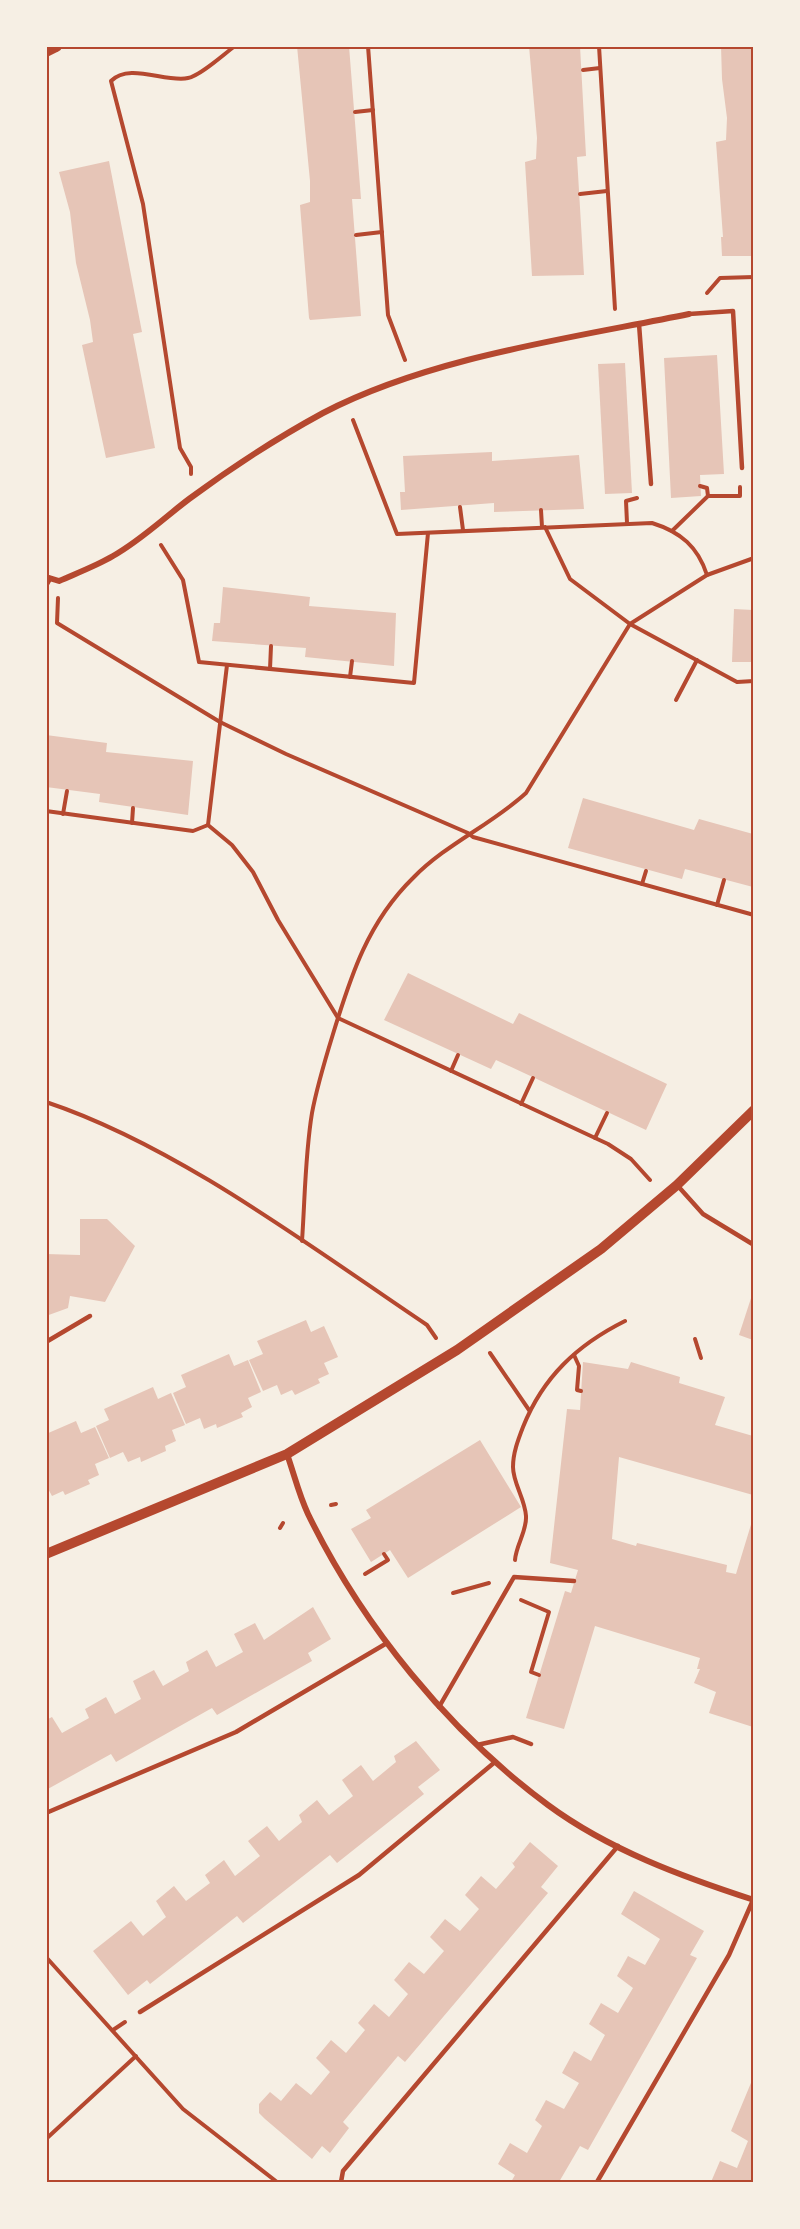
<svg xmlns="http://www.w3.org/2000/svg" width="800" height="2229" viewBox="0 0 800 2229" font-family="'Varela Round',sans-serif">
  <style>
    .building { fill: #e6c5b7 }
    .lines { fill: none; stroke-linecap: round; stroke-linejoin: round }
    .path { stroke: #b5482f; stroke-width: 4 }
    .service { stroke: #b5482f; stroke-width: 4.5 }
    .minor { stroke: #b5482f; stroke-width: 6 }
    .tertiary { stroke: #b5482f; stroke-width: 10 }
    .secondary { stroke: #b5482f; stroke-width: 12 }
    .neatline { fill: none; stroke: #b5482f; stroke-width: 2 }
  </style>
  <rect width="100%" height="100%" fill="#f6efe4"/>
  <g class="building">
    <path d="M297,46H349L361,199H352L361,316L310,320L309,318L300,205L310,202V181Z"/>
    <path d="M529,46H580L586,156L577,157L584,275L532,276L525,162L536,159L537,138Z"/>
    <path d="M721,46H753V256H722L721,237H723L716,142L726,140L727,118L722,79Z"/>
    <path d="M109,161L142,332L133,334L155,448L106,458L82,345L93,342L90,320L76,263L70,212L59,172Z"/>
    <path d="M717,355L724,474L700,475L701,496L671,498L664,358Z"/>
    <path d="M625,363L632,493L605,494L598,364Z"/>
    <path d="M492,452V461L579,455L584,509L494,512V503L401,510L400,492H405L403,456Z"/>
    <path d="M223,587L310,597L309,606L396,613L394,666L305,657L306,648L212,641L214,623H220Z"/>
    <path d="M734,609L753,610V662H732Z"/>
    <path d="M46,735L107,743L106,752L193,761L188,815L99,802L100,794L46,787Z"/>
    <path d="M583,798L694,830L699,819L753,834V887L685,869L682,879L568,848Z"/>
    <path d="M408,973L513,1024L519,1013L667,1084L646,1130L496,1060L491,1069L384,1020Z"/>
    <path d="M80,1219H107L135,1246L105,1302L70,1296L68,1308L46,1316V1254L80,1255Z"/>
    <path d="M753,1292V1340L739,1335Z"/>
    <path d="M306,1320L311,1332L324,1326L338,1357L324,1363L329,1374L318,1379L320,1383L295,1395L292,1390L281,1395L277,1385L263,1391L249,1360L263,1354L257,1341Z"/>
    <path d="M229,1354L234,1366L248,1360L261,1392L248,1398L252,1407L241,1413L243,1417L217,1428L216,1424L204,1429L200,1418L186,1424L173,1393L186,1387L181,1375Z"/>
    <path d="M583,1362L628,1369L631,1362L680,1377L679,1383L725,1397L715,1425L753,1436V1495L619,1457L612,1539L636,1546L637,1543L727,1565L726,1572L736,1574L753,1518V1727L709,1713L716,1692L694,1683L700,1669H697L700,1658L595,1626L564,1729L526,1718L565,1591L571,1593L578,1570L550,1563L567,1409L580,1410Z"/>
    <path d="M153,1387L158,1399L171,1393L185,1425L172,1430L176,1441L165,1446L166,1451L141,1462L140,1457L128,1462L123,1452L110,1458L96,1426L109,1420L104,1409Z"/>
    <path d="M76,1421L81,1433L95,1427L109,1458L95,1464L99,1475L88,1480L90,1484L65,1495L63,1491L52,1496L46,1485V1434Z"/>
    <path d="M480,1440L521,1507L408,1578L390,1550L371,1562L351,1529L371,1518L366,1510Z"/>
    <path d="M313,1607L331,1639L308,1653L312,1661L217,1715L212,1708L116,1762L111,1754L46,1790V1720L52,1717L62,1733L89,1718L85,1709L106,1697L115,1714L141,1699L133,1681L154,1670L163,1686L189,1671L186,1662L207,1650L216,1667L243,1652L234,1634L255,1623L264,1640Z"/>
    <path d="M416,1741L440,1770L418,1787L424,1794L337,1863L330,1855L243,1923L237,1916L150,1984L147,1980L128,1995L93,1951L131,1921L143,1936L166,1917L156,1901L174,1886L186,1901L210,1883L205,1875L224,1860L235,1876L260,1856L248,1841L267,1826L279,1841L302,1822L299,1815L317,1800L329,1815L353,1796L342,1780L361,1765L373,1781L396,1762L394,1756Z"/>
    <path d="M530,1842L558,1866L541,1887L548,1893L405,2062L398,2056L343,2122L349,2128L330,2153L322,2146L312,2159L265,2119L259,2113V2104L270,2092L281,2101L296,2083L311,2095L330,2072L316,2058L331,2040L346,2053L365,2030L358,2023L374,2004L389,2017L408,1994L394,1980L409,1962L424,1974L444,1951L430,1937L445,1919L460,1931L479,1909L465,1895L481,1876L496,1889L515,1867L511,1861L513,1863Z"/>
    <path d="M634,1891L704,1931L690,1955L697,1958L588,2150L580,2146L559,2182H511L515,2175L498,2164L510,2143L527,2153L542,2126L535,2120L546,2100L564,2109L579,2083L562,2073L574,2051L591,2061L605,2035L589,2024L601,2003L618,2013L633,1988L617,1976L628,1956L645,1965L660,1939L621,1914Z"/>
    <path d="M753,2078V2182H711L720,2161L737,2168L748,2141L731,2131Z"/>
  </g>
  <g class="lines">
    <g class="path">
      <path d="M368,46L388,315L405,360"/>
      <path d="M599,46L615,309"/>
      <path d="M583,70L600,68"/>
      <path d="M355,112L373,110"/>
      <path d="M580,194L607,191"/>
      <path d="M356,235L382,232"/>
      <path d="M707,293L720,278L754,277"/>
      <path d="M353,420L397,534L652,523C681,532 698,547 707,575"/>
      <path d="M191,474V467L180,448L143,204L111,81C129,62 166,83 188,78C200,76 224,54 235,46"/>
      <path d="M700,486L707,488L708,496"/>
      <path d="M460,507L463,530"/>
      <path d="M541,510L542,527"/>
      <path d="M627,523L626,501L637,498"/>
      <path d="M545,527L570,579L630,624L737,682L754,681"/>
      <path d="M672,531L708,496H740V487"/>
      <path d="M161,545L183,580L199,662L414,683L428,533"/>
      <path d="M58,598L57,623L220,722L286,754L468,833L473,837L754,915"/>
      <path d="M227,665L208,825L232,845L253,872L278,920L338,1018L608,1144L631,1159L650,1180"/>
      <path d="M270,669L271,646"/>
      <path d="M350,677L352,661"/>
      <path d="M676,700L697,660"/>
      <path d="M46,811L193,831L208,825"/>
      <path d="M63,814L67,791"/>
      <path d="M132,823L133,808"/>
      <path d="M642,884L646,871"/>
      <path d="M717,905L724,880"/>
      <path d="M451,1071L458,1055"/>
      <path d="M46,1102C178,1146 312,1248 427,1325L436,1338"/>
      <path d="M521,1104L533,1078"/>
      <path d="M595,1138L607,1113"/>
      <path d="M302,1241C305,1199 305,1155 312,1113C317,1086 325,1060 333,1034C351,975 368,922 413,878C446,844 491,825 526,793L630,624L707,575L754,558"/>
      <path d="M695,1339L701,1358"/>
      <path d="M490,1353L529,1410"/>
      <path d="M574,1355L579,1366L577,1390L581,1391"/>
      <path d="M331,1505L336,1504"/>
      <path d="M280,1528L283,1523"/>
      <path d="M515,1560C516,1545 527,1531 526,1516C525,1499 513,1483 513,1467C513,1453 518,1440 523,1427C543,1377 577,1345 625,1321"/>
      <path d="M365,1574L388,1560L384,1554"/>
      <path d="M453,1593L489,1583"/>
      <path d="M521,1600L549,1612L531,1672L539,1675"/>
      <path d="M46,1957L183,2109L277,2182"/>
      <path d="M113,2030L125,2022"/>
      <path d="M46,2139L136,2056"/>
    </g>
    <g class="service">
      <path d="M689,314L733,311L742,468"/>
      <path d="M639,324L651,484"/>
      <path d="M46,586L50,579"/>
      <path d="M677,1185L703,1214L754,1245"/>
      <path d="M46,1342L90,1316"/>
      <path d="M439,1707L514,1577L574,1581"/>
      <path d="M477,1745L513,1737L531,1744"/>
      <path d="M46,1813L236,1732L387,1643"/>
      <path d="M140,2012L359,1875L495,1762"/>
      <path d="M341,2182L343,2171L618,1846"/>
      <path d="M597,2182L729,1955L753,1900"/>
    </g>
    <g class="minor">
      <path d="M46,577L59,581C77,573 96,566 113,556C140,541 164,518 189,499C231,468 277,438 323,413C430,357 572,338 689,314"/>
      <path d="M287,1454C294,1474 299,1495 308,1514C362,1625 449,1732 548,1805C609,1850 683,1877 754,1900"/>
    </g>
    <path class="tertiary" d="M46,1554L287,1454L457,1350L601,1249L677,1185L754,1110"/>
    <path class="secondary" d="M46,51L56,46"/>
  </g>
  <rect width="800" height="2229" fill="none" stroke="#f6efe4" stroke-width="96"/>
  <rect x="48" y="48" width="704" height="2133" class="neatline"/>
</svg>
